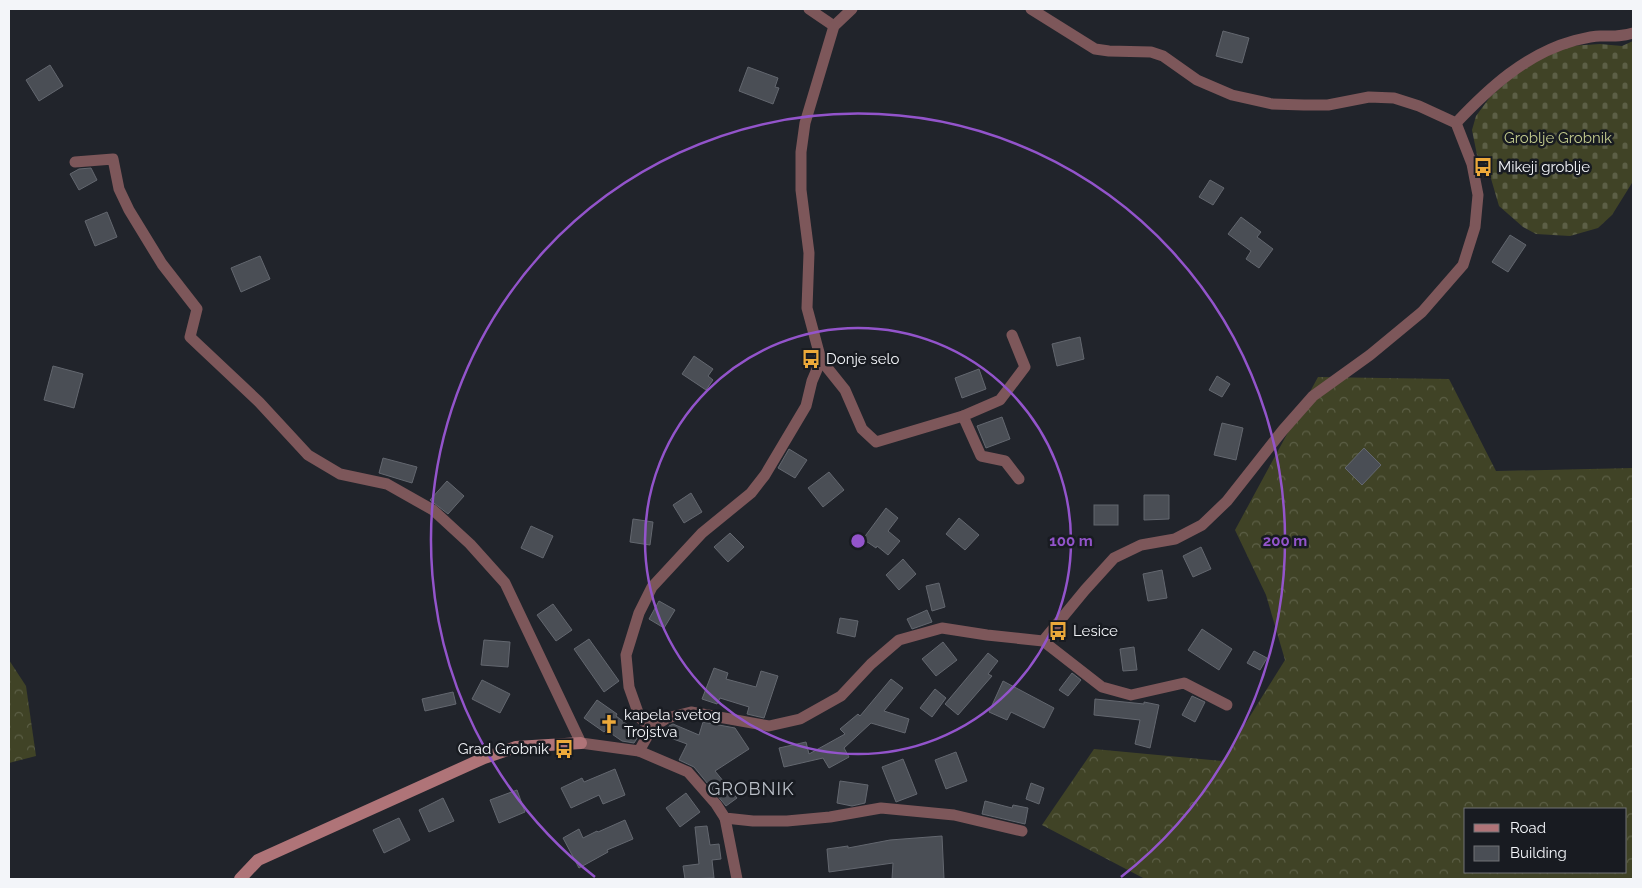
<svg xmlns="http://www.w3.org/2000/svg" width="1642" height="888" viewBox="0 0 1642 888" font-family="Raleway,sans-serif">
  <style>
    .forest { fill: url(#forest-crowns); fill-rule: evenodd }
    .cemetery { fill: url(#cemetery-stones) }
    .building { fill: #4a4e55; stroke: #63676f }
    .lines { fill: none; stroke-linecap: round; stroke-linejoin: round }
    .street { stroke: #7d575a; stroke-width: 11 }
    .secondary { stroke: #af7478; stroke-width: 12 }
    .ring { fill: none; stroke: #9354cb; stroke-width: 2.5 }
    .labels { text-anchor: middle; stroke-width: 5; stroke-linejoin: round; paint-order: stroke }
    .park-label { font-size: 15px; fill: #c4cc8e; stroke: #181b21 }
    .poi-label { font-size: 15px; fill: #f3f5f9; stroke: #181b21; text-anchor: start }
    .quarter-label { font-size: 18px; letter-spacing: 1px; fill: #babfc7; stroke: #181b21 }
    .centre { fill: #9354cb; stroke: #181b21; stroke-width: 2.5 }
    .ring-label { font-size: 15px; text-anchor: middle; font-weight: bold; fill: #9354cb; stroke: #181b21; stroke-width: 5; stroke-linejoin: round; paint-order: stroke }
  </style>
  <defs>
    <pattern id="forest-crowns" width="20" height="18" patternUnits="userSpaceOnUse" patternTransform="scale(1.25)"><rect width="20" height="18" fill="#404326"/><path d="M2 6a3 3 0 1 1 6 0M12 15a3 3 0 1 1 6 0" fill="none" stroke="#5c5f46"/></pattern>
    <pattern id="cemetery-stones" width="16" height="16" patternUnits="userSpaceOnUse" patternTransform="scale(1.25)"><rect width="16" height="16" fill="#404326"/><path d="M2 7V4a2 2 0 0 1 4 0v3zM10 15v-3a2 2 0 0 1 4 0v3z" fill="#5c5f46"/></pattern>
  </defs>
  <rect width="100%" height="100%" fill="#21242b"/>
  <g class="forest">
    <path d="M1318,377L1449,379L1496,471L1633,468V879H1145L1042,825L1094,749L1222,761L1285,660L1266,595L1235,530ZM1466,809H1626V872H1466Z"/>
    <path d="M9,660L26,686L36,756L9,763Z"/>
  </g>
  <path class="cemetery" d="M1633,41L1632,183L1612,215L1598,228L1570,236L1536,234L1523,227L1499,206L1487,165L1477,155L1472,130L1476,116L1490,97L1515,75L1545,56L1570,46L1600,44L1622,46Z"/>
  <g class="building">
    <path d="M1223,31L1249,38L1242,63L1216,56Z"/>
    <path d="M50,65L63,86L39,101L26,80Z"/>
    <path d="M748,67L778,78L775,87L779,88L773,104L739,91Z"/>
    <path d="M91,168L97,180L79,190L70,174L79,169Z"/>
    <path d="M1210,180L1224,188L1213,205L1199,197Z"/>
    <path d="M107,212L117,237L95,246L85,221Z"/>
    <path d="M1241,217L1261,232L1257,237L1273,249L1259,268L1246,259L1251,251L1228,234Z"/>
    <path d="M1510,235L1526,245L1508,272L1492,262Z"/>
    <path d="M260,256L270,279L241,292L231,268Z"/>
    <path d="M1080,337L1084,359L1057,366L1052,344Z"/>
    <path d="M694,356L713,369L708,376L713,380L706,390L682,374Z"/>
    <path d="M53,366L83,374L74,408L44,400Z"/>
    <path d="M979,369L986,389L962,398L955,378Z"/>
    <path d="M1217,376L1230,384L1222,397L1209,390Z"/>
    <path d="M1002,417L1010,439L986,448L977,426Z"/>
    <path d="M1222,423L1243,428L1236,460L1214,455Z"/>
    <path d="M1364,448L1381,465L1362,485L1345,468Z"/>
    <path d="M789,449L807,460L795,478L778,468Z"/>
    <path d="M383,458L417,467L412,483L379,473Z"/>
    <path d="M829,472L844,490L823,507L808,488Z"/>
    <path d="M447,481L464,496L448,514L430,500Z"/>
    <path d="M691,493L702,512L684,523L673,505Z"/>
    <path d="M1144,495H1169V519L1144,520Z"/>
    <rect x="1094" y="505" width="24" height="20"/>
    <path d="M886,508L898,518L888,531L900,541L888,555L877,546L876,548L863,539Z"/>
    <path d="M959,518L979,535L965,550L946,534Z"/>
    <path d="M633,519L653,522L650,545L630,542Z"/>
    <path d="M531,526L553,536L543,558L521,548Z"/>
    <path d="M730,533L744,547L728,562L714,547Z"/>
    <path d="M1201,547L1211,569L1193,577L1183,556Z"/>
    <path d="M903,559L916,574L899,590L886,575Z"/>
    <path d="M1162,570L1167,598L1148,601L1143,574Z"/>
    <path d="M939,583L945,607L932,611L926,586Z"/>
    <path d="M659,601L675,610L664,628L649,619Z"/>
    <path d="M553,604L572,630L556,641L537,615Z"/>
    <path d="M927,610L932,622L912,629L907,619Z"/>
    <path d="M840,618L858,621L855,637L837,633Z"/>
    <path d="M1202,629L1232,649L1219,670L1188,650Z"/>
    <path d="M589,639L619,681L604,692L574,649Z"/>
    <path d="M484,640L510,642L508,667L481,665Z"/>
    <path d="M943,642L957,660L936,676L922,659Z"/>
    <path d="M1134,647L1137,670L1123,671L1120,649Z"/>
    <path d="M1254,651L1267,658L1260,670L1247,663Z"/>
    <path d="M988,653L998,661L988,674L992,676L958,715L945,704Z"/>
    <path d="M714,668L728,673L726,679L756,687L761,671L778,676L764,718L747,714L749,707L720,698L717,704L702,699Z"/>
    <path d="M1072,673L1081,680L1068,696L1059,690Z"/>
    <path d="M891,679L903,688L884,711L909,719L905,733L871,723L844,748L849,757L829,768L823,758L784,767L779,748L806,742L809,754L845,734L840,729L858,714L860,716Z"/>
    <path d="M482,680L510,694L500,713L472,699Z"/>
    <path d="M1003,681L1054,708L1044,728L1011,712L1007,720L989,712Z"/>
    <path d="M935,689L946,698L932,717L920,708Z"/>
    <path d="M453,692L456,704L425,711L422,699Z"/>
    <path d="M1192,696L1205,702L1195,722L1182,715Z"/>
    <path d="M1095,699L1144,704V702L1159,705L1150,748L1135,744L1140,720L1094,715Z"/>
    <path d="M597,700L617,714L616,716L640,734L634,743L622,741L606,730L604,732L584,718Z"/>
    <path d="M703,722L735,728L749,749L715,771L737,798L726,806L694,767L679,760L687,744L665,736L669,726L673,724L699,735Z"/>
    <path d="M956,752L967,781L946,789L935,760Z"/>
    <path d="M903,759L917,794L896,802L882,767Z"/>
    <path d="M615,769L625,795L603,804L599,795L571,808L561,788L582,778L584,782Z"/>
    <path d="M840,781L868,785L865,803L852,806L837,803Z"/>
    <path d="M1031,783L1044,788L1039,804L1026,799Z"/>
    <path d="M517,790L525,812L499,823L490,800Z"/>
    <path d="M686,793L700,812L680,827L666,808Z"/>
    <path d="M443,798L454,821L429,832L419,810Z"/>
    <path d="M985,801L1012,808L1013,805L1028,808L1025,824L982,814Z"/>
    <path d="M399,818L410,840L384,853L373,830Z"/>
    <path d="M625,820L633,839L607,850L608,852L579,868L563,838L579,829L583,838L597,831L598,832Z"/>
    <path d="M707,826L710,845L719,844L721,859L712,860L714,878L685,879L683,866L699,864L695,827Z"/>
    <path d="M942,836L944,879H892L893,863L829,872L827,849L848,846V848L890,840Z"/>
  </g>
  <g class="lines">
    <g class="street">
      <path d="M809,9L834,26"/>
      <path d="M1456,123C1489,88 1526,54 1573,41C1581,39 1591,36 1600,36C1613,36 1620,37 1633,33"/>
      <path d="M75,162L113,159L119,189L129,210L162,264L197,309L190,337L259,402L308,455L340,474L387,484L433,510L470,544L505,583L581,743L639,751L652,728L667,718L691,712L769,726L800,719L841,696L871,664L899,640L942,628L987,635L1043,641L1085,590L1114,558L1141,545L1175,539L1202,525L1227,501L1283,430L1313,396L1370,355L1422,312L1463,265L1475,227L1478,195L1472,164L1456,123L1419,106L1394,98L1369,97L1328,105H1304L1272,104L1232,95L1197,80L1163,56L1151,52L1109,51L1095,49L1031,9"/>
      <path d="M821,360L845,390L862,429L876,442L963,416L981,456L1005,461L1019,479"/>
      <path d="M963,416L1000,400L1025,367L1012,335"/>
      <path d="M1043,641L1102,687L1131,695L1184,683L1227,705"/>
      <path d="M652,728L640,718L629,687L626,655L639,613L652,587L702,533L751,493L765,475L806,406L812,381L821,360L807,308L809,253L801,190V152L805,123L834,26L852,9"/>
      <path d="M639,751L688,772L716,804L725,818L753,821H787L830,817L881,808L954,815L1022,831"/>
      <path d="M725,818L737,879"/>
    </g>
    <path class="secondary" d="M240,879L258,860L484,758L516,747L581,743"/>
  </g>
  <g class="ring">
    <circle cx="858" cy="541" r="213"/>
    <path d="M595 877A427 427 0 1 1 1121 877"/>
  </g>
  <defs>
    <g id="bus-bare" transform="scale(1.5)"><path d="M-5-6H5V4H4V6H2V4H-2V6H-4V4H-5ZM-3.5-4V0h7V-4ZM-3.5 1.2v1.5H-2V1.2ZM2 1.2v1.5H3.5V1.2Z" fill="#eca93a" stroke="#181b21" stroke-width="2.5" paint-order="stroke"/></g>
    <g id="church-bare" transform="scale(1.5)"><path d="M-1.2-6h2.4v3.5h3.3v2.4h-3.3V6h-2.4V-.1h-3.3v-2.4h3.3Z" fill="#eca93a" stroke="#181b21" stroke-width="2.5" paint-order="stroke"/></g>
  </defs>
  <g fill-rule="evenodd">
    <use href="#bus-bare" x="1483" y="167"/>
    <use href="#bus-bare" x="811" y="359"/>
    <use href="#bus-bare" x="1058" y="631"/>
    <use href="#church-bare" x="609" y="724"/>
    <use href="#bus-bare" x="564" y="749"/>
  </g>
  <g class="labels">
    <g class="park-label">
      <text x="1558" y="143">Groblje Grobnik</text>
    </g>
    <g class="poi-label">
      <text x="1498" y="172">Mikeji groblje</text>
      <text x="826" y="364">Donje selo</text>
      <text x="1073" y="636">Lesice</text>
      <text x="624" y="720">kapela svetog<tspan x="624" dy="17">Trojstva</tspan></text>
      <text x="549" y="754" text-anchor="end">Grad Grobnik</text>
    </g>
    <g class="quarter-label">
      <text x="751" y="795">GROBNIK</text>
    </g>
  </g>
  <circle cx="858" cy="541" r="8" class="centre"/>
  <g class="ring-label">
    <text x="1071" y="546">100 m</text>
    <text x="1285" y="546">200 m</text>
  </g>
  <rect width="1642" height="888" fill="none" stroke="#f3f5f9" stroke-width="20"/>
  <rect x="1464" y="808" width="162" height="65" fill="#181b21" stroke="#707277"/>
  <rect x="1474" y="824" width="25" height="8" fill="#af7478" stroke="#707277"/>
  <text x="1510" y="833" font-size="15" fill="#f3f5f9">Road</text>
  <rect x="1474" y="846" width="25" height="15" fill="#4a4e55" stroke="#707277"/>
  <text x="1510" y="858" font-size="15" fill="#f3f5f9">Building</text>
</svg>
